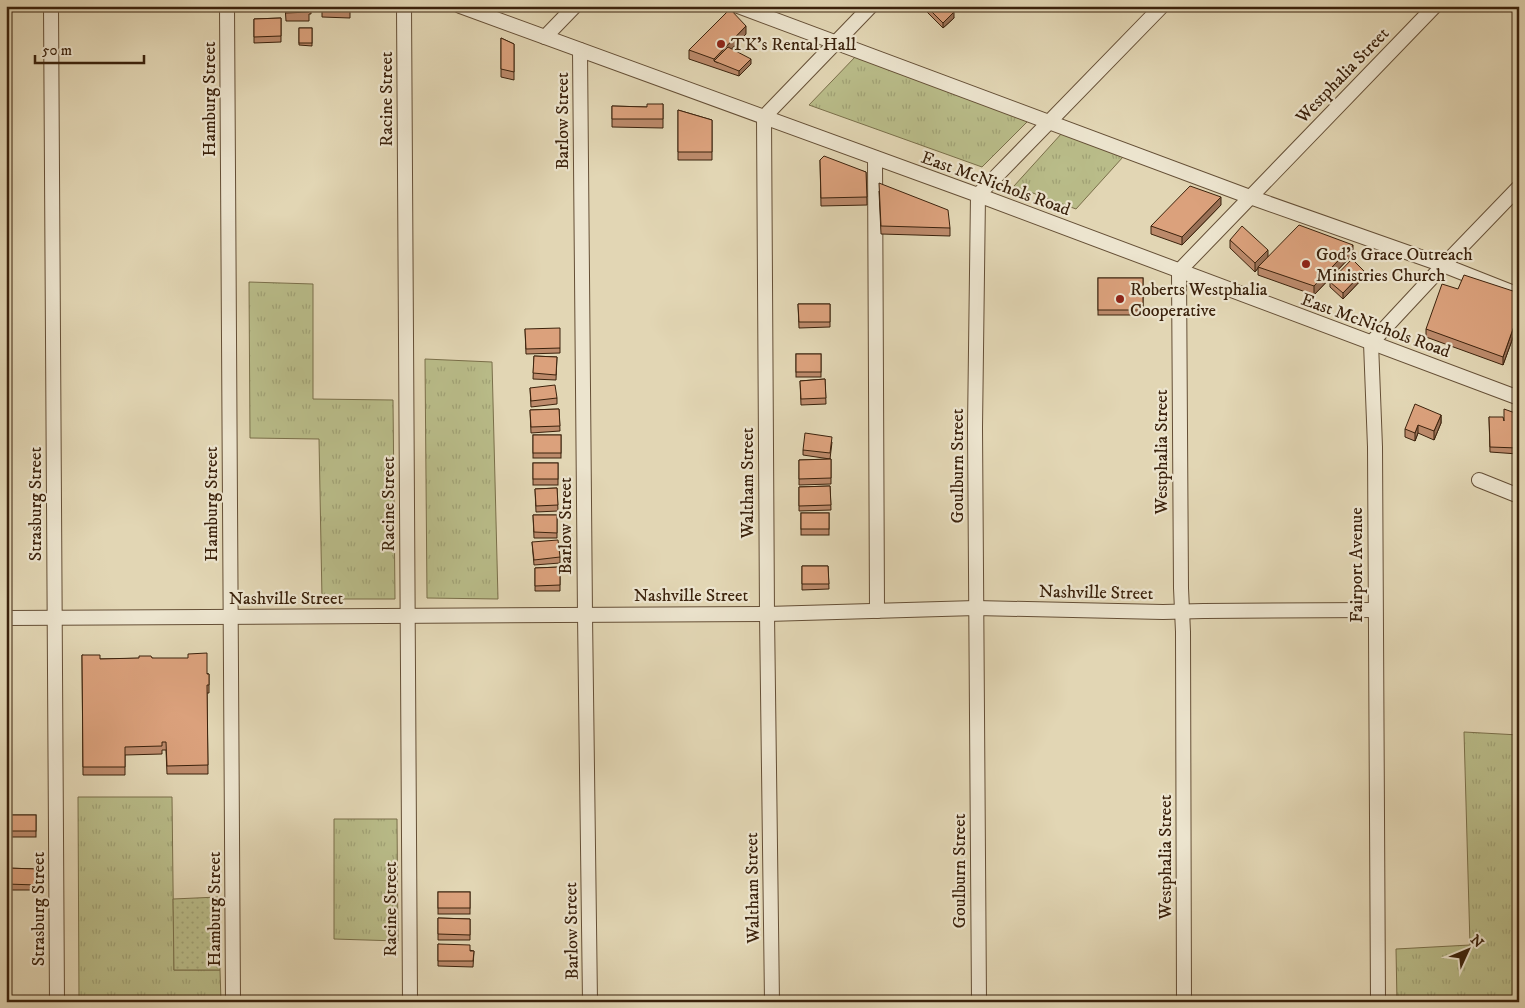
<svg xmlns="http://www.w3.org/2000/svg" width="1525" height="1008" viewBox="0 0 1525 1008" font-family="'IM FELL DW Pica',serif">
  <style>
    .grass { fill: url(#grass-tufts); stroke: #7a6f4a }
    .park { fill: url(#park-dots); stroke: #7a6f4a }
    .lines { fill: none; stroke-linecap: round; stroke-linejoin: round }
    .minor-casing { stroke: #654f36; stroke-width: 16 }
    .minor { stroke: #ece4ce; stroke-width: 14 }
    .wall { fill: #bc8a6b; stroke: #3b220c }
    .shaded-wall { fill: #997157; stroke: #3b220c }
    .building { fill: #dba17c; stroke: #3b220c }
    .poi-dot { fill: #8f2418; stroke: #ece4ce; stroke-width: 2 }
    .labels { text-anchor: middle; stroke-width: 4.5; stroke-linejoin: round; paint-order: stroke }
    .poi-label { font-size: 18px; fill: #3b220c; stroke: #ece4ce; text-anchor: start }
    .street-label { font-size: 18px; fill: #3b220c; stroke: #ece4ce }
  </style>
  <defs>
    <pattern id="grass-tufts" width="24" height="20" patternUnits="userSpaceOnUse" patternTransform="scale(1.25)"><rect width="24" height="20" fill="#b9bc89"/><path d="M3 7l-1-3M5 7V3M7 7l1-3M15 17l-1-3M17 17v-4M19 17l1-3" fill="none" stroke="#a0a175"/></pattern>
    <pattern id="park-dots" width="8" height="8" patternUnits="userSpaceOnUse" patternTransform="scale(1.25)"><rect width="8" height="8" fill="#b9bc89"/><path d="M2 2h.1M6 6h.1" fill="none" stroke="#a0a175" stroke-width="1.8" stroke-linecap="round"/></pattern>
  </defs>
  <rect width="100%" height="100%" fill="#e2d6b4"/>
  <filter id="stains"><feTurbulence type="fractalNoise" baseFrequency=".004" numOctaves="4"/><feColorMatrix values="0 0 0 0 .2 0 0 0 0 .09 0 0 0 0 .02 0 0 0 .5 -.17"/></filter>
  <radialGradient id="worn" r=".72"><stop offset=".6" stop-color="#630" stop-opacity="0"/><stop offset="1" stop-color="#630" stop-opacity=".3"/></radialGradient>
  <g class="grass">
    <path d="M856,56L1028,121L982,167L809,105Z"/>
    <path d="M1062,133L1123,157L1076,209L1014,186Z"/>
    <path d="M249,282L313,284V399L393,400L395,599H322L319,439L250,438Z"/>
    <path d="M425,359L492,362L498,599L427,598Z"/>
    <path d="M1464,732L1519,735V1002H1397L1396,949L1470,945Z"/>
    <path d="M78,797H172L174,970H220L221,1002H79Z"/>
    <path d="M334,819H397L398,941L334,939Z"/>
  </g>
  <path class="park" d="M218,897L220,970H174L173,899Z"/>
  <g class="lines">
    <g class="minor-casing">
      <g id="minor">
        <path d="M51,6L57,1002"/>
        <path d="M227,6L233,1002"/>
        <path d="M404,6L410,1002"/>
        <path d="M460,6L978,195L1519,398"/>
        <path d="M738,6L1250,197L1443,265L1519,295"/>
        <path d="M545,37L575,6"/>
        <path d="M580,50L585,615L590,1002"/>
        <path d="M875,158L877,611"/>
        <path d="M1479,480L1519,496"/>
        <path d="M6,618L767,614L976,608L1163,612L1204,611L1375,610"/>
        <path d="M772,1002L767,614L764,117L871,6"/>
        <path d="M979,1002L975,428L978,195L1162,6"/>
        <path d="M1184,1002L1183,632L1181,588L1179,271L1435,6"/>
        <path d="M1378,1002L1375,447L1371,343L1439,270L1519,187"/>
      </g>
    </g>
    <use href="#minor" class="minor"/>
  </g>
  <g class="wall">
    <path d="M285,6H311V14H309V21H286Z"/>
    <path d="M322,6H350V18L322,17Z"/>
    <path d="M921,6H948L954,18L943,28Z"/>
    <path d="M281,18V42L254,43V19Z"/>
    <path d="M299,28H312V46L299,45Z"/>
    <path d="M746,34L732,49L751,64L739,76L689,59V50Z"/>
    <path d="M501,38L514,44V80L501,77Z"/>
    <path d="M663,104V128L612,127V106L647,107Z"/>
    <path d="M678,110L712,120V160H678Z"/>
    <path d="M820,160L866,172L867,205L821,206Z"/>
    <path d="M879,191L950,228V236L881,234Z"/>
    <path d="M1221,205L1182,245L1151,234V226Z"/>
    <path d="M1230,240L1268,257L1353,254L1314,295L1258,275V268L1255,272L1230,248Z"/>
    <path d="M1364,277L1343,299L1330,287V282Z"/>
    <rect x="1098" y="278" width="45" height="37"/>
    <path d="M1519,293V321L1503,365L1426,337V329Z"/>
    <path d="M798,304H830V327L799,328Z"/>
    <path d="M525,329L560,348V353L526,354Z"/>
    <rect x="796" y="354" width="25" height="23"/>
    <path d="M534,356L557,357L556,380L533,379Z"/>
    <path d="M825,379L826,404L801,405L800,381Z"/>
    <path d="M530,388L557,398V404L531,407Z"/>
    <path d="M559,409L560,431L531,433L530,410Z"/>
    <path d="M1518,414V454L1490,452L1489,417L1504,421Z"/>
    <path d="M1441,415V423L1434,440L1418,433L1415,441L1405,437V429Z"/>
    <rect x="533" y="435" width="28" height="23"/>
    <path d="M832,442L830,459L803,455V450Z"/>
    <path d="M831,459V484L799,485V460Z"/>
    <rect x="533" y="463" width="25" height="22"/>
    <path d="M830,486L831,510L799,511V487Z"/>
    <path d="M557,488L558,511L536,512L535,489Z"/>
    <rect x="801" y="513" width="28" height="22"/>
    <path d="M533,515H557V538H534Z"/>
    <path d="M532,542L560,557V563L534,565Z"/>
    <path d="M802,566H828L829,589L802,590Z"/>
    <path d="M560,567V591H535V568Z"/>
    <path d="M82,655L100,659L152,658L209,674V693H207L208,774H167L166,750H162V754L125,755V775H83Z"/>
    <rect x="6" y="815" width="30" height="22"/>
    <path d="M6,868L37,869V890H6Z"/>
    <rect x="438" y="892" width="32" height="22"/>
    <path d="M438,918L470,919V940H438Z"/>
    <path d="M438,944L474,951L473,967L438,966Z"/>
  </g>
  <g class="shaded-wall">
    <path d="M954,12V18L943,28V23Z"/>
    <path d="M746,26V34L718,63L714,61V59Z"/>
    <path d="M751,59V64L739,76V71Z"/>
    <path d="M1221,197V205L1182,245V237Z"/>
    <path d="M1353,245V254L1314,295V286Z"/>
    <path d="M1268,250V258L1258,267V268L1255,272V263Z"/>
    <path d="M1364,271V277L1343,299V293Z"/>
    <path d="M1519,312V321L1503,365V357Z"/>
    <path d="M1441,415V423L1434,440V431Z"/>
    <path d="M1418,425V433L1415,441V433Z"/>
  </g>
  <g class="building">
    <path d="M285,6H309V12L286,13Z"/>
    <path d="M322,6H350V9L322,8Z"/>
    <path d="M926,6H948L954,12L943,23Z"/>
    <path d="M730,9L746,26L714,59L689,50Z"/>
    <path d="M281,18V36L254,37V19Z"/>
    <rect x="299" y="28" width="13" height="15"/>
    <path d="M501,38L514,44V72L501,69Z"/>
    <path d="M728,47L751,59L739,71L714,61Z"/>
    <path d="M647,104H663V119H612V106L647,107Z"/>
    <path d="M678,110L712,120V152H678Z"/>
    <path d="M824,156L866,172L867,197L821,198L820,160Z"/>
    <path d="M879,183L948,210L950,228L881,226Z"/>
    <path d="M1190,186L1221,197L1182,237L1151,226Z"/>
    <path d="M1299,225L1353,245L1314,286L1258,267Z"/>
    <path d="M1242,226L1268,250L1255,263L1230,240Z"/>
    <path d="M1352,259L1364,271L1343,293L1330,282Z"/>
    <path d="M1464,275L1519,293V312L1503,357L1426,329L1442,284L1458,289Z"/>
    <rect x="1098" y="278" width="45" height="32"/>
    <path d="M798,304H830V322H799Z"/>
    <path d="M560,328V348L526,349L525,329Z"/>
    <rect x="796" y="354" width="25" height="18"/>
    <path d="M534,356L557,357L556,375L533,373Z"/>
    <path d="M825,379L826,398L801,399L800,381Z"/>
    <path d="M555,385L557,398L531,401L530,388Z"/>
    <path d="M1415,404L1441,415L1434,431L1418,425L1415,433L1405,429Z"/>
    <path d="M559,409L560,426L531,427L530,410Z"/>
    <path d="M1504,409L1518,414V448L1490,447L1489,417H1503L1504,421Z"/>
    <path d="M805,433L832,437L830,453L803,450Z"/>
    <rect x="533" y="435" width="28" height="18"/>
    <path d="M831,459V478L799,479V460Z"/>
    <rect x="533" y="463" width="25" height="16"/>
    <path d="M830,486L831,505L799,506V487Z"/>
    <path d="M557,488L558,505L536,506L535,489Z"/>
    <rect x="801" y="513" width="28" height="16"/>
    <path d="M533,515H557V533L534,532Z"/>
    <path d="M558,540L560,557L534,560L532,542Z"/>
    <path d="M802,566H828L829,584H802Z"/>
    <path d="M560,567V585L535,586V568Z"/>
    <path d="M207,653V674H209V685H207L208,765L167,766L166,742H162V746L125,747V767H83L82,655H100V659L139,658V656H151L152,658H188V654Z"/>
    <rect x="6" y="815" width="30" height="16"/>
    <path d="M6,868L37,869V885L6,884Z"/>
    <rect x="438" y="892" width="32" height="16"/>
    <path d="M438,918L470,919V935L438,934Z"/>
    <path d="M438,944L470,945V951H474L473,961H438Z"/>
    <rect x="535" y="997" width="27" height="5"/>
  </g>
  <g class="poi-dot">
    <circle cx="721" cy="44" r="5"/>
    <circle cx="1306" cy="264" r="5"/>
    <circle cx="1120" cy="299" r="5"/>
  </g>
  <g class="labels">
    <g class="poi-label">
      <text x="731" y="50">TK's Rental Hall</text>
      <text x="1316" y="260">God's Grace Outreach<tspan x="1316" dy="21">Ministries Church</tspan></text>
      <text x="1130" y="295">Roberts Westphalia<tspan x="1130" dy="21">Cooperative</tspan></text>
    </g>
    <g class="street-label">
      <text transform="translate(1342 75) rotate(-46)" y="6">Westphalia Street</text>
      <text transform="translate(209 99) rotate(-90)" y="6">Hamburg Street</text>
      <text transform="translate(386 99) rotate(-90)" y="6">Racine Street</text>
      <text transform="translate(562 121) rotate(-90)" y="6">Barlow Street</text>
      <text transform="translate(996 183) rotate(20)" y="6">East McNichols Road</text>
      <text transform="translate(1376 325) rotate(20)" y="6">East McNichols Road</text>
      <text transform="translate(1161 452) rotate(-90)" y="6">Westphalia Street</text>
      <text transform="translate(957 466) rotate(-90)" y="6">Goulburn Street</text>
      <text transform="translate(747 483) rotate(-90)" y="6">Waltham Street</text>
      <text transform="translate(35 504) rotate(-90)" y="6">Strasburg Street</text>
      <text transform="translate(211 504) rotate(-90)" y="6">Hamburg Street</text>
      <text transform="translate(388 504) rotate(-90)" y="6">Racine Street</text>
      <text transform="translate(565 526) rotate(-90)" y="6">Barlow Street</text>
      <text transform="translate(1356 565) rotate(-90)" y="6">Fairport Avenue</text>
      <text transform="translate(1096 592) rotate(1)" y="6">Nashville Street</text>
      <text x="691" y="601">Nashville Street</text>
      <text x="286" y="604">Nashville Street</text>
      <text transform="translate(1165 857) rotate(-90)" y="6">Westphalia Street</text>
      <text transform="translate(959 871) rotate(-90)" y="6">Goulburn Street</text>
      <text transform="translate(752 888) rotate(-91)" y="6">Waltham Street</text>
      <text transform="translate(38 909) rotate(-90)" y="6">Strasburg Street</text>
      <text transform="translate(214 909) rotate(-90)" y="6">Hamburg Street</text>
      <text transform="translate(390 909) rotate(-90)" y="6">Racine Street</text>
      <text transform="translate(571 931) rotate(-91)" y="6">Barlow Street</text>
    </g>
  </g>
  <rect width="1525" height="1008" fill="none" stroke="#e2d6b4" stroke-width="25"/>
  <rect x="8" y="8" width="1510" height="993" fill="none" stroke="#3b220c" stroke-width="2.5"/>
  <rect x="12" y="12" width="1500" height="983" fill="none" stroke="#3b220c"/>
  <g transform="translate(1468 950) rotate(46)" stroke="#ece4ce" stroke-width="4" paint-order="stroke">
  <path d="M0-4L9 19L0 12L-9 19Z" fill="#3b220c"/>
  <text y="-8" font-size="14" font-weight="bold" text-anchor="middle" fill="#3b220c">N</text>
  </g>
  <path d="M35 55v8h109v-8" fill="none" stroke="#3b220c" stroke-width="2.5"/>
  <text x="42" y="55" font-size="15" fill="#3b220c" stroke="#ece4ce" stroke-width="4" paint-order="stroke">50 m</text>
  <rect width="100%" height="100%" filter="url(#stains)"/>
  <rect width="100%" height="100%" fill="url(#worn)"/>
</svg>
